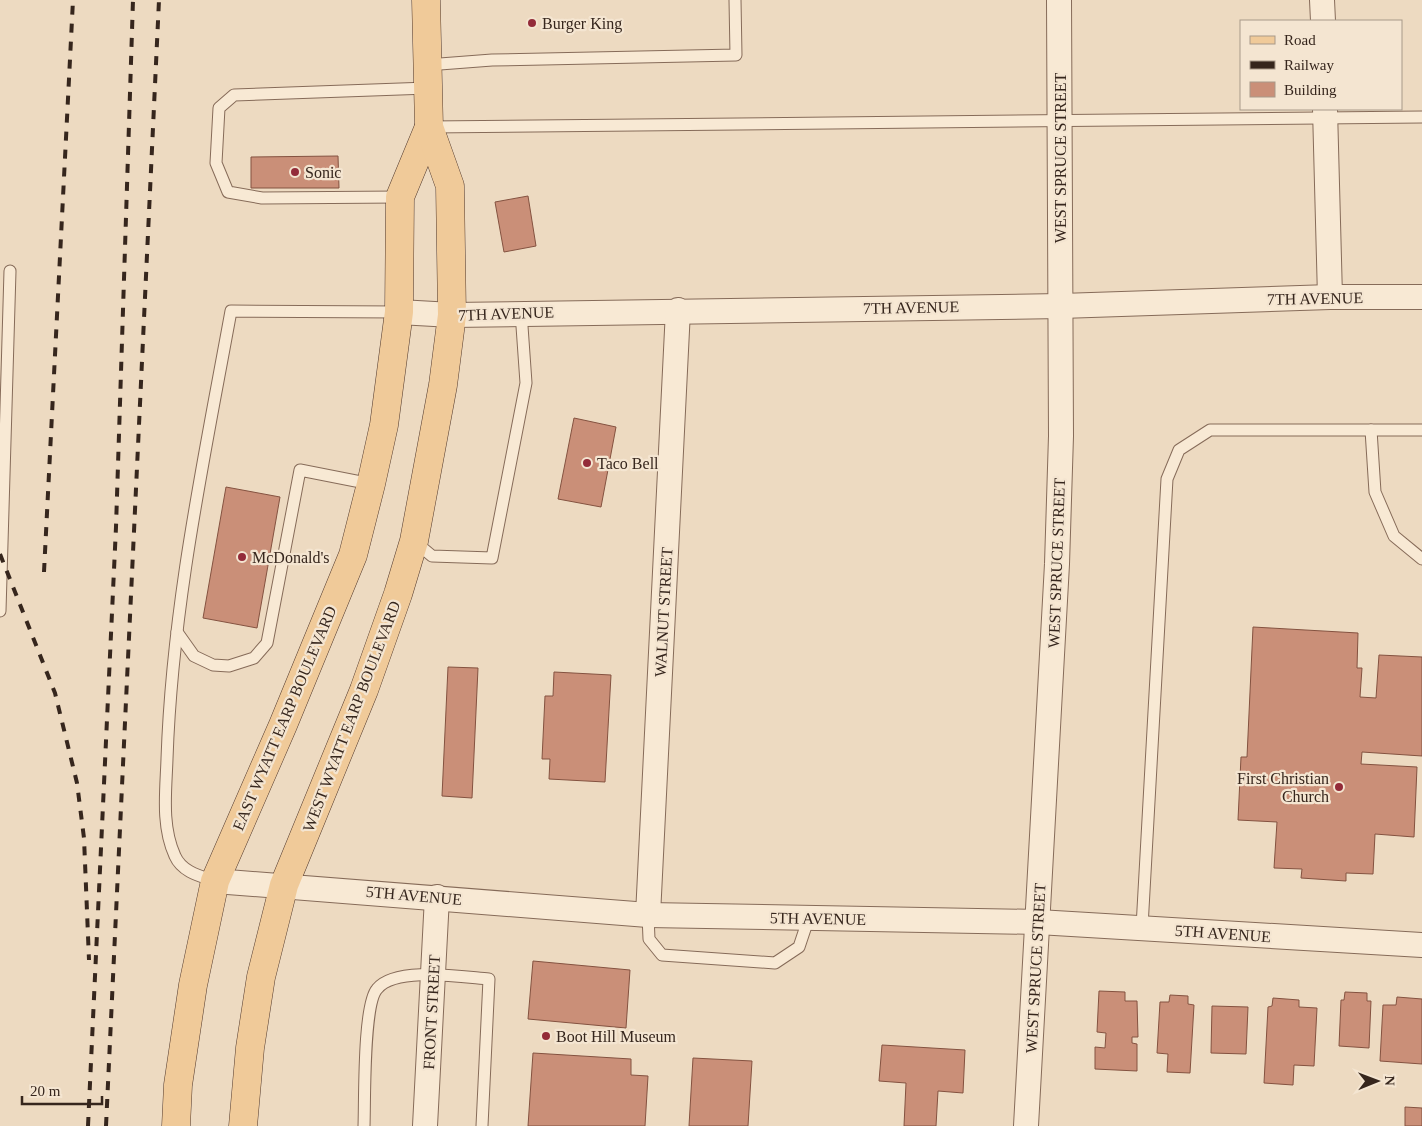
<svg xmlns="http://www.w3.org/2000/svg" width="1422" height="1126" viewBox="0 0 1422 1126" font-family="Georgia,serif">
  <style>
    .building { fill: #ca8f78; stroke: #845240 }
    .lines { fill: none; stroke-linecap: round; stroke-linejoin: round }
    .lane-casing { stroke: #866b59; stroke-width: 13 }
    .street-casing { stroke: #866b59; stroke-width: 26 }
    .primary-casing { stroke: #533a2e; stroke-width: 29 }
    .lane { stroke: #f8e9d4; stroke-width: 11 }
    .street { stroke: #f8e9d4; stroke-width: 24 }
    .primary { stroke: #f0ca99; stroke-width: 28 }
    .rail { stroke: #36261d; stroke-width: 4; stroke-dasharray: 9 9; stroke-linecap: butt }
    .poi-dot { fill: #932b39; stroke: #f4e5d1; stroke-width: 2 }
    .labels { text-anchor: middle; stroke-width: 4.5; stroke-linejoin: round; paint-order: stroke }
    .poi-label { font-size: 16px; fill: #36261d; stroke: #f4e5d1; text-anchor: start }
    .street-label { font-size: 16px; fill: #36261d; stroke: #f4e5d1 }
  </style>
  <rect width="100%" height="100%" fill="#eddac1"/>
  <g class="building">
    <path d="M338,156L339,188H251V157Z"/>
    <path d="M528,196L536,246L504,252L495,202Z"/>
    <path d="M574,418L616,427L601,507L558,499Z"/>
    <path d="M226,487L280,497L257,628L203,618Z"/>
    <path d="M1253,627L1358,633L1357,668H1362L1360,697L1376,698L1379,655L1422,657V756L1362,752L1361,764L1417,767L1414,837L1375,834L1373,874L1346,873V881L1301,878L1302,869L1274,868L1277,822L1238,820L1241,757H1247Z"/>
    <path d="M448,667L478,668L472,798L442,796Z"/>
    <path d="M554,672L611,675L605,782L549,779L550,759H542L545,696H553Z"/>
    <path d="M533,961L630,970L626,1028L528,1019Z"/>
    <path d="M1099,991L1125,992V1001H1137L1138,1037H1132V1043L1137,1044V1071L1095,1069V1047L1105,1048L1106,1033L1097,1032Z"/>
    <path d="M1345,992L1367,993V1001H1371L1369,1048L1339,1046L1341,1000H1344Z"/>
    <path d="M1170,995L1188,996V1004L1194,1005L1190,1073L1167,1072L1168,1054L1157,1053L1160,1002H1169Z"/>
    <path d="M1397,997L1422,999V1064L1380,1061L1383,1005H1396Z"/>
    <path d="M1273,998L1299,1000V1007L1317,1008L1314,1066L1294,1065L1293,1085L1264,1083L1268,1007L1272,1006Z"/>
    <path d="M1212,1006L1248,1007L1246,1054L1211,1053Z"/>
    <path d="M882,1045L965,1050L963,1093L938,1091L936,1126H904L906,1083L879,1081Z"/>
    <path d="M533,1053L631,1059V1075L648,1076L645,1126H528Z"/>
    <path d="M693,1058L752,1061L748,1126H689Z"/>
    <path d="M1405,1107L1422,1108V1126H1405Z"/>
  </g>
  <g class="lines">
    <g class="lane-casing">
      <g id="lane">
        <path d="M427,65L492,60L736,55L735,0"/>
        <path d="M429,127L1422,117"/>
        <path d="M400,197L262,198L228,192L216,163L219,108L234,95L428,88"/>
        <path d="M1371,430L1375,492L1394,536L1422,559"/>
        <path d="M414,541L432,556L492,558L526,383L521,312"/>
        <path d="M0,611L10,271"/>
        <path d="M177,632L194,656L213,665L229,666L254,658L267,643L300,470L371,484"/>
        <path d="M215,881C200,876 182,872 175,856C161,826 166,790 167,759C172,608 204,459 231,311L399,312"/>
        <path d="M648,915L649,939L662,955L775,963L799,947L809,917"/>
        <path d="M1142,927L1167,479L1179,450L1210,430H1422"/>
        <path d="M364,1126C365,1101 363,1005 377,989C395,966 463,977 489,979L482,1126"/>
      </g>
    </g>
    <g class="street-casing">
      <g id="street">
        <path d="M1322,0L1323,21"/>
        <path d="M1325,109L1330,297"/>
        <path d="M399,312L452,315L1061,306L1330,297H1422"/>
        <path d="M215,881L648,915L1038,922L1422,945"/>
        <path d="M648,915L678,310"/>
        <path d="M425,1126L437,897"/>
        <path d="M1026,1126L1057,564L1061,436L1059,0"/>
      </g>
    </g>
    <g class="primary-casing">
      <g id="primary">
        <path d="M176,1126L178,1085L193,985L215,881L283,725L353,555L371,484L384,425L399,312L400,197L429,127"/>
        <path d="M243,1126L250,1048L261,977L284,885L364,690L398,594L414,541L443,385L452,315L450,186L429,127L426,0"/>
      </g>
    </g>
    <use href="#lane" class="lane"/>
    <use href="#street" class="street"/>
    <use href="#primary" class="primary"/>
    <g class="rail">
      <path d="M0,554L55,693L77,783L84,838L89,960"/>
      <path d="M44,572L73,0"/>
      <path d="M88,1126L116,527L133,0"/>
      <path d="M106,1126L159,0"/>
    </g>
  </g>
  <g class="poi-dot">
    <circle cx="532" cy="23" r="5"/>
    <circle cx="295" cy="172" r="5"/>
    <circle cx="587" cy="463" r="5"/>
    <circle cx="242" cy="557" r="5"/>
    <circle cx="1339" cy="787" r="5"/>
    <circle cx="546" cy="1036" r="5"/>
  </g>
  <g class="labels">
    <g class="poi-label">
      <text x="542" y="29">Burger King</text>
      <text x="305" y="178">Sonic</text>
      <text x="597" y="469">Taco Bell</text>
      <text x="252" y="563">McDonald's</text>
      <text x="1329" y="784" text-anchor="end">First Christian<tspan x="1329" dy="18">Church</tspan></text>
      <text x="556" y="1042">Boot Hill Museum</text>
    </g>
    <g class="street-label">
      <text transform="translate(1060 158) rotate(-90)" y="6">WEST SPRUCE STREET</text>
      <text transform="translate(1315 298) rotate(-1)" y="6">7TH AVENUE</text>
      <text transform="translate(911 307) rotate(-1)" y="6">7TH AVENUE</text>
      <text transform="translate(506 313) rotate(-2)" y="6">7TH AVENUE</text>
      <text transform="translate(1056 563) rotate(-88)" y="6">WEST SPRUCE STREET</text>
      <text transform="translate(663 612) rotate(-87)" y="6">WALNUT STREET</text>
      <text transform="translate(351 716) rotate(-69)" y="6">WEST WYATT EARP BOULEVARD</text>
      <text transform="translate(284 718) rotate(-67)" y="6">EAST WYATT EARP BOULEVARD</text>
      <text transform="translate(414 895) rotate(5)" y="6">5TH AVENUE</text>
      <text transform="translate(818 918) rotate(1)" y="6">5TH AVENUE</text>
      <text transform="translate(1223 933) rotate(4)" y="6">5TH AVENUE</text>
      <text transform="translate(1035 968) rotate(-87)" y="6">WEST SPRUCE STREET</text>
      <text transform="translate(431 1012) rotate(-87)" y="6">FRONT STREET</text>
    </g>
  </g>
  <rect x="1240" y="20" width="162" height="90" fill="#f4e5d1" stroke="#a89989"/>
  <rect x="1250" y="36" width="25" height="8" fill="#f0ca99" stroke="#a89989"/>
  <text x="1284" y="45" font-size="15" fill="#36261d">Road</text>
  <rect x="1250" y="61" width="25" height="8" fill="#36261d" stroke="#a89989"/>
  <text x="1284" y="70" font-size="15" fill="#36261d">Railway</text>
  <rect x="1250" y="82" width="25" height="15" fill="#ca8f78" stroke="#a89989"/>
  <text x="1284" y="95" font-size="15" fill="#36261d">Building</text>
  <g transform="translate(1377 1081) rotate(89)" stroke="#f4e5d1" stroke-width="4" paint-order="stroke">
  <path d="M0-4L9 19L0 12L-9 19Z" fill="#36261d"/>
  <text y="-8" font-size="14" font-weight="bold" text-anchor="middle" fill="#36261d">N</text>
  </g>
  <path d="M22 1096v8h80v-8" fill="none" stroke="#36261d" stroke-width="2.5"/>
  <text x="30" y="1096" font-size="15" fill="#36261d" stroke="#f4e5d1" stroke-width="4" paint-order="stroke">20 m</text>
</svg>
